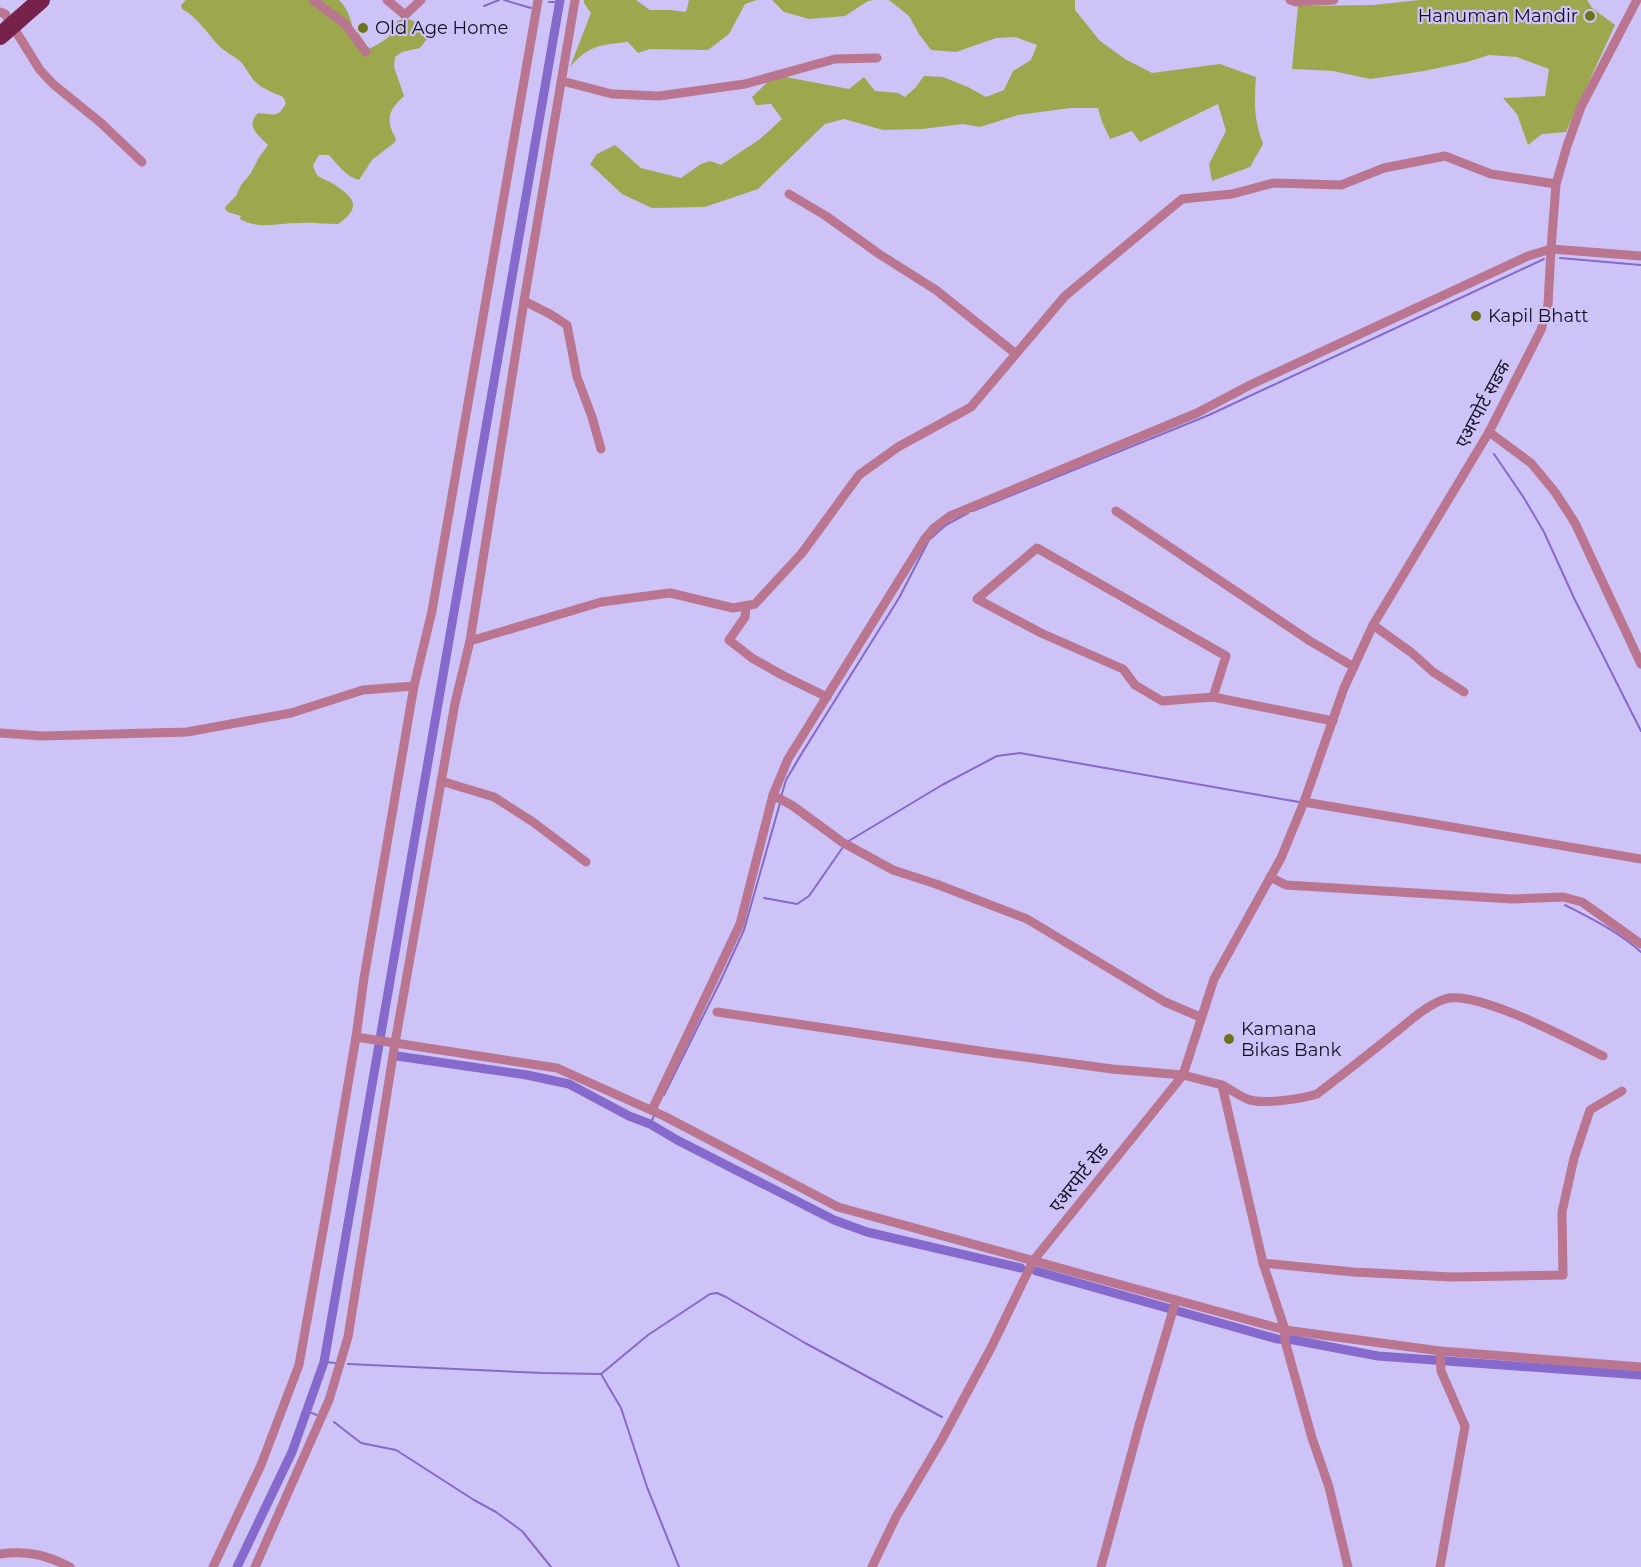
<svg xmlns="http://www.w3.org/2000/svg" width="1641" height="1567" viewBox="0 0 1641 1567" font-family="Montserrat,'Noto Sans Devanagari',sans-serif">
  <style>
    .green { fill: #9da74e }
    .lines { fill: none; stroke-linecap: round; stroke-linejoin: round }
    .stream { stroke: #8569cc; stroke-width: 2 }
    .canal { stroke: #8569cc; stroke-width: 9 }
    .street { stroke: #ba7590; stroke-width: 9 }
    .highway { stroke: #77224b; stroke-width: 18 }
    .poi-dot { fill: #6b731b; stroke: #cec3f6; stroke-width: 2 }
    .labels { text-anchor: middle; stroke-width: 4.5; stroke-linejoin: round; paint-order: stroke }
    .poi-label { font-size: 18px; fill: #161026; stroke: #cec3f6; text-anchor: start }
    .street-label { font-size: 18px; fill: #161026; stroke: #cec3f6 }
  </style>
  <rect width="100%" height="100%" fill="#cec3f6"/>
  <g class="green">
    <path d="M186,0H339C349,10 352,22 354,36H357V31L369,49C376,45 385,41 390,35C394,32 393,26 397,22C404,13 426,26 431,34L420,48L402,52L395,57L394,67L404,96C388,111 385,119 396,139L395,142L372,160L359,180C347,177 338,165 329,155H319L313,165C314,168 315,172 317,175C320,178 326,180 330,182C353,196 364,206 338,224C325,224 312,222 300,223C278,223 259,230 240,219L241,216L228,212L225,209L226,206L236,196L241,185L251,173L258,159L268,145C258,134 245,127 258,113C274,114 278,119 286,103L283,97C272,92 259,88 252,78C248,72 245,67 241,62C234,56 225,52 218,45C208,34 196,16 182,9L181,5Z"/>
    <path d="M584,0H636L650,10H669L686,12L689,0H757L745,4L729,34L708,50L650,49L638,53L628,42C600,45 589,45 570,67L591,13L584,3Z"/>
    <path d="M772,0H875L868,1L845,16L809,19L784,12Z"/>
    <path d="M889,0H1075V10L1100,41L1125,59L1152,73L1220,64L1256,77C1254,104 1254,119 1263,144L1250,167L1212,181L1209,164L1226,131L1218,104L1140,142L1132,131L1110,139L1102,122L1098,108H1070L1018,115L980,127L963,124L922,129L883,130L844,119L825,124L758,189L705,207L652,208L622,194L590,164L597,154L615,145L641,168L681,178L701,164L710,161L721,165L760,139L782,119L771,104L756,105L752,97L775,75L849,89L864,77L875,91L898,93L905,97L916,87L924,76L943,77L968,87L986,97L1004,90L1013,71L1031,60L1037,45L1015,37L996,38L956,52L931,50L919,34L909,16Z"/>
    <path d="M1420,0H1587L1592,8L1615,25L1566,132L1542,134L1528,145L1517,114L1503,98L1545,96L1549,69L1517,57L1489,55L1467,62L1424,71L1370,79L1333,71L1292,69L1298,6L1373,5Z"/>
  </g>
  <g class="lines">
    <g class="stream">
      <path d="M504,0L531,8"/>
      <path d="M549,2H559"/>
      <path d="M484,6L499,0"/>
      <path d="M1560,258L1641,265"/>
      <path d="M1494,454L1524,498L1544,532L1574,598L1641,731"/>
      <path d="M973,511L1209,415L1544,259"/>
      <path d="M781,797L786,780L802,753L899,598L929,540L946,525L968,513"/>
      <path d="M847,842L942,785L997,756L1020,753L1299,802"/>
      <path d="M764,898L797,904L809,896L843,847"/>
      <path d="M1565,905C1592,919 1619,932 1641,952"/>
      <path d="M664,1095L720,982L744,930L780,803"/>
      <path d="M650,1124L654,1116"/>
      <path d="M324,1362L336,1363"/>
      <path d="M348,1364L543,1373L601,1374L621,1408L647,1487L679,1567"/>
      <path d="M601,1374L648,1335L710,1294L717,1293L726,1297L805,1343L942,1417"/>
      <path d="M306,1411L317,1415"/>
      <path d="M334,1422L361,1443L396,1450L474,1500L496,1512L522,1531L551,1567"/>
    </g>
    <g class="canal">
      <path d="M397,1056L527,1075L569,1084L629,1116L650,1124L677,1140L834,1220L867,1232L1021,1268"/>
      <path d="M1036,1271L1277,1339L1294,1340L1378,1356L1641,1375"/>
      <path d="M237,1567L292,1452L324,1362L560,0"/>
    </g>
    <g class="street">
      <path d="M313,0L345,24L366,52"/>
      <path d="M387,0L405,15L421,0"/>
      <path d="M1290,0L1296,2L1334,0"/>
      <path d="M0,12L5,14L40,70L53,84L101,123L142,162"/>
      <path d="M562,81L612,94L659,96L745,84L835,59L877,58"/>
      <path d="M789,194L826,216L879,254L936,290L1016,354"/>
      <path d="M524,301L550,314L567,325L577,377L592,417L601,449"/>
      <path d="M1489,432L1531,463L1555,492L1575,523L1641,664"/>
      <path d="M1116,511L1310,641L1354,667"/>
      <path d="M746,606L745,617L729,640L752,658L782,675L827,697"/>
      <path d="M1373,625L1412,653L1433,672L1464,692"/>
      <path d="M470,641L601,602L670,593L733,608L755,604L802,553L859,475L898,447L971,407L1065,296L1182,199L1232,194L1273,183L1341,185L1384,168L1445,156L1491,174L1556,184"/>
      <path d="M1213,697L1226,656L1037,548L977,599L1041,633L1123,669L1135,685L1162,701L1213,697L1333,721"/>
      <path d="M0,733L42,736L187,732L291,713L363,690L414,686"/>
      <path d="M441,781L494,797L533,822L586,862"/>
      <path d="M773,795L793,806L842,842L893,870L936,884L1027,919L1165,1002L1200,1017"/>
      <path d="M1304,802L1641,859"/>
      <path d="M1270,877L1286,885L1512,899L1563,897L1582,902L1641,944"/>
      <path d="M717,1012L986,1052L1112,1069L1183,1075L1222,1085L1263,1263L1285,1330V1341L1312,1438L1329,1487L1348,1567"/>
      <path d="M356,1037L557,1068L664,1116L838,1207L1285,1330L1440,1351L1641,1367"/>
      <path d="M1222,1085C1230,1089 1238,1095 1247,1099C1262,1105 1301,1099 1317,1094C1343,1074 1370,1053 1396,1032C1411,1020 1427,1005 1445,999C1476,989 1573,1041 1603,1056"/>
      <path d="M652,1110L740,924L773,795L788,759L924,540L934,528L950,516L1197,413L1250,385L1528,256L1551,249L1641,256"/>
      <path d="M1263,1263L1353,1272L1452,1277L1563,1275L1562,1212L1574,1158L1590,1110L1622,1091"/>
      <path d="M1440,1351L1441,1371L1465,1426L1440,1567"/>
      <path d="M0,1554C27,1550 46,1555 70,1567"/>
      <path d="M213,1567L261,1465L299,1365L327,1208L356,1037L364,978L414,686L432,611L538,0"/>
      <path d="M255,1567L329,1400L348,1337L395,1043L455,703L470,641L524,301L575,0"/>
      <path d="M872,1567L896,1517L941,1441L992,1346L1033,1261L1183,1075L1214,979L1281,858L1304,802L1344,688L1373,625L1489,432L1541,330L1548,305L1551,249L1556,184L1567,146L1581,107L1637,0"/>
      <path d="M1101,1567L1140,1422L1176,1300"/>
    </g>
    <path class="highway" d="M0,36L41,0"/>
  </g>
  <g class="poi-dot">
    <circle cx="1590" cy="16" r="6"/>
    <circle cx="363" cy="28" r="6"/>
    <circle cx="1476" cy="316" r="6"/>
    <circle cx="1229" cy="1039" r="6"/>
  </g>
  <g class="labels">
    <g class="poi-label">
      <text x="1578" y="22" text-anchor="end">Hanuman Mandir</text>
      <text x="375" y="34">Old Age Home</text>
      <text x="1488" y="322">Kapil Bhatt</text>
      <text x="1241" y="1035">Kamana<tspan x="1241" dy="21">Bikas Bank</tspan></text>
    </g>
    <g class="street-label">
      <text transform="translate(1483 404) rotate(-62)" y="6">एअरपोर्ट सडक</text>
      <text transform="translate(1079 1178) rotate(-51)" y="6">एअरपोर्ट रोड</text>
    </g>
  </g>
</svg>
